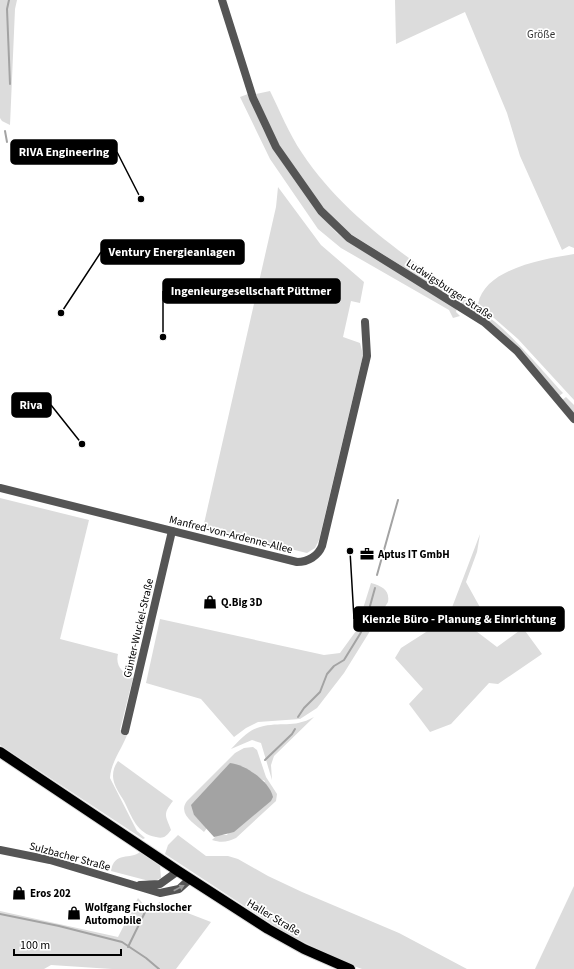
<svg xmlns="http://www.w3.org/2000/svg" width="574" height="969" viewBox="0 0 574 969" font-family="'Source Sans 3',sans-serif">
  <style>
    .green { fill: #dcdcdc }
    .water { fill: #a3a3a3 }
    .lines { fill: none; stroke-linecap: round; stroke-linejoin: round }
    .stream { stroke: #a3a3a3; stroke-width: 2 }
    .primary-casing { stroke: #dbdbdb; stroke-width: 12 }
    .minor { stroke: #555; stroke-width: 8 }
    .tertiary { stroke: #555; stroke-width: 8 }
    .primary { stroke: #000; stroke-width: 10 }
    .oneway { fill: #999 }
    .labels { text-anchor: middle; stroke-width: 3.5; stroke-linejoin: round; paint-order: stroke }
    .park-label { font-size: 11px; fill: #333; stroke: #fff }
    .street-label { font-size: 11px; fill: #000; stroke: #fff }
    .poi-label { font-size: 11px; font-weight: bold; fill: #000; stroke: #fff; text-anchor: start }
    .leader { fill: none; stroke: #000; stroke-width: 1.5 }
    .callout-dot { fill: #000; stroke: #fff; stroke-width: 1.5 }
    .callout { fill: #000; stroke: #000; stroke-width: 1.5 }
    .callout-label { font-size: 12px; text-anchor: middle; font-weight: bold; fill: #fff }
  </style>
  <rect width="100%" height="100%" fill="#fff"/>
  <g class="green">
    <path d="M0,0H17L15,9L10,125L2,121L0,118Z"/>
    <path d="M395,0H574V248L569,246L562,250L520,156L507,113L465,12L396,44Z"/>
    <path d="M270,91C280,111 289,134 302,153C345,218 411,259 473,304L472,306L467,307L346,231L317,201L282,150L268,124L256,94Z"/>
    <path d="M248,94L263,129L279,158L325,220L337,233L359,248L457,308L456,312L460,316L453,318L449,310L341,248L318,229L270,159L240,97Z"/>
    <path d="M278,187L321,245L364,282L360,303L351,301L343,337L360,343L363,355L319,540L315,548L307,553L203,528L276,207Z"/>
    <path d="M574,254V400L518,339L478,304C485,268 545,259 574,254Z"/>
    <path d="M479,312C498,317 547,376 563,393L559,396Z"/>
    <path d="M566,397L574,405V415L562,400Z"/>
    <path d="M0,498L89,520L60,639L118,654C115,666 123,673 133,678L120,730L128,732C123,748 111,761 110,778L137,831L145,838L143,839L0,745Z"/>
    <path d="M480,534L477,552L466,582L487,620L476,631L497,647L523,628L542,654L498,684L489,683L451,724L430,732L409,704L423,689L395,658L401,648L448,618Z"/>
    <path d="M371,583C382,586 390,590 388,602L344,673L317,708L300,719L258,722L246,728L234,737L201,699L146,683L160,619L324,655L340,653L356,631Z"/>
    <path d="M314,717L274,756L271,765L272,780L261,743L252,740L231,749C239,741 248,730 260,727C281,721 292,729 314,717Z"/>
    <path d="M253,747L257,750L266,777L277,794L276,801L236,838C228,842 221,843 212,840L217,835H227L265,781L256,777L252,772L234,764L194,815L207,828L204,832C195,824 177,814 187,801L235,753L244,748Z"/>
    <path d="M118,761L173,801C162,815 166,816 171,830C166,837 163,839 156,837C137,834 132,817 124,801C120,794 113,785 113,776C113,770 115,765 118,761Z"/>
    <path d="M178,835L206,856H228L238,859L268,876L302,892L399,933L467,969H362L351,965L287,934L165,854L168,845Z"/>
    <path d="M140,852L160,866L161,878L153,882L111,871C114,851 131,860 140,852Z"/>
    <path d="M574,886V969H535Z"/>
    <path d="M138,898L145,906L157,908L159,902L211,922L176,969H112L51,965L44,969H0V911L118,937Z"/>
  </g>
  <path class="water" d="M230,763C245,764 270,782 273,797L271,801L234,832L214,837L194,815L191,805Z"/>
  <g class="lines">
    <g class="stream">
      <path d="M9,0L7,9L10,84"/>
      <path d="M5,131L7,142"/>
      <path d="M377,575L398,500"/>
      <path d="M298,717L304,708L320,692L327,674L334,666L344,660L360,634L365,624L375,588"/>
      <path d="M265,760L292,734L295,729"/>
      <path d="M0,914L59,926L122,942L146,958L159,969"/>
      <path d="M128,947L149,904"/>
    </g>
    <g class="primary-casing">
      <path id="primary" d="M0,752L178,871L268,929L304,949L350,969"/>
    </g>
    <g class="minor">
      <path d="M0,488L297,562C308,562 318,556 322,546L367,356L365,322"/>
      <path d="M125,731L172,531"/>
    </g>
    <g class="tertiary">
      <path d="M222,0L253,98L276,147L321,211L349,238L484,322L517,351L574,419"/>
      <path d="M0,850L50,860L160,893L179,889L190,879"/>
      <path d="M140,885L160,884L178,871"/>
    </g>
    <use href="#primary" class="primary"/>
  </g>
  <defs><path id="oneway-solid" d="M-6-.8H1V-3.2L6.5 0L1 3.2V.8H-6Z"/></defs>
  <use class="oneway" href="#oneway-solid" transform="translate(179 888) rotate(-27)"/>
  <defs>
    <g id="office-bare" transform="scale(1.08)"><path d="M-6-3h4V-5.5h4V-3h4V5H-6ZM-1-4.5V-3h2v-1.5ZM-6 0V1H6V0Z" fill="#000" stroke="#fff" stroke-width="2.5" paint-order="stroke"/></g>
    <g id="shop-bare" transform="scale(1.08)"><path d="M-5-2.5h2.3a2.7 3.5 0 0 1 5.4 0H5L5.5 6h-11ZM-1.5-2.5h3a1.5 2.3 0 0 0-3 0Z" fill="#000" stroke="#fff" stroke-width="2.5" paint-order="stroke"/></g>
  </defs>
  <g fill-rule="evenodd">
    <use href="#office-bare" x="367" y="554"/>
    <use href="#shop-bare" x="210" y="602"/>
    <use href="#shop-bare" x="19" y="893"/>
    <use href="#shop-bare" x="74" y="913"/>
  </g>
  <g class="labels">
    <g class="park-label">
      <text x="541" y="38">Größe</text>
    </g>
    <g class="street-label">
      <text transform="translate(450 289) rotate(33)" y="4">Ludwigsburger Straße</text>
      <text transform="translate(231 534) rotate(14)" y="4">Manfred-von-Ardenne-Allee</text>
      <text transform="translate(138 628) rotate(-77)" y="4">Günter-Wuckel-Straße</text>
      <text transform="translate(70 856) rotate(15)" y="4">Sulzbacher Straße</text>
      <text transform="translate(274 917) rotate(31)" y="4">Haller Straße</text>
    </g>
    <g class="poi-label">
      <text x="378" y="558">Aptus IT GmbH</text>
      <text x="221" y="606">Q.Big 3D</text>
      <text x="30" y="897">Eros 202</text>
      <text x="85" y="911">Wolfgang Fuchslocher<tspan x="85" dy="13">Automobile</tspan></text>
    </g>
  </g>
  <path class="leader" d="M141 199L117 152M61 313L101 252M163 337L163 291M82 444L51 405M350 551L354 619"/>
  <g class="callout-dot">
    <circle cx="141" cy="199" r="4"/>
    <circle cx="61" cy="313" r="4"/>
    <circle cx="163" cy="337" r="4"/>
    <circle cx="82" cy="444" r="4"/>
    <circle cx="350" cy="551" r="4"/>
  </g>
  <g class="callout">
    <rect x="11" y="140" width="106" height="24" rx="4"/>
    <rect x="101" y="240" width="143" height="24" rx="4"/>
    <rect x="163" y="279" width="177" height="24" rx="4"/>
    <rect x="12" y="393" width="39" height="24" rx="4"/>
    <rect x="354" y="607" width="210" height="24" rx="4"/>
  </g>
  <g class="callout-label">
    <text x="64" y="156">RIVA Engineering</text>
    <text x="172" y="256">Ventury Energieanlagen</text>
    <text x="251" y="295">Ingenieurgesellschaft Püttmer</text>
    <text x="31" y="409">Riva</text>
    <text x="459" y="623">Kienzle Büro - Planung &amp; Einrichtung</text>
  </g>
  <path d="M14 949v6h107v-6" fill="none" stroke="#000000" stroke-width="2"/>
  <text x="20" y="949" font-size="12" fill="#000000" stroke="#ffffff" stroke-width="3" paint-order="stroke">100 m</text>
</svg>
